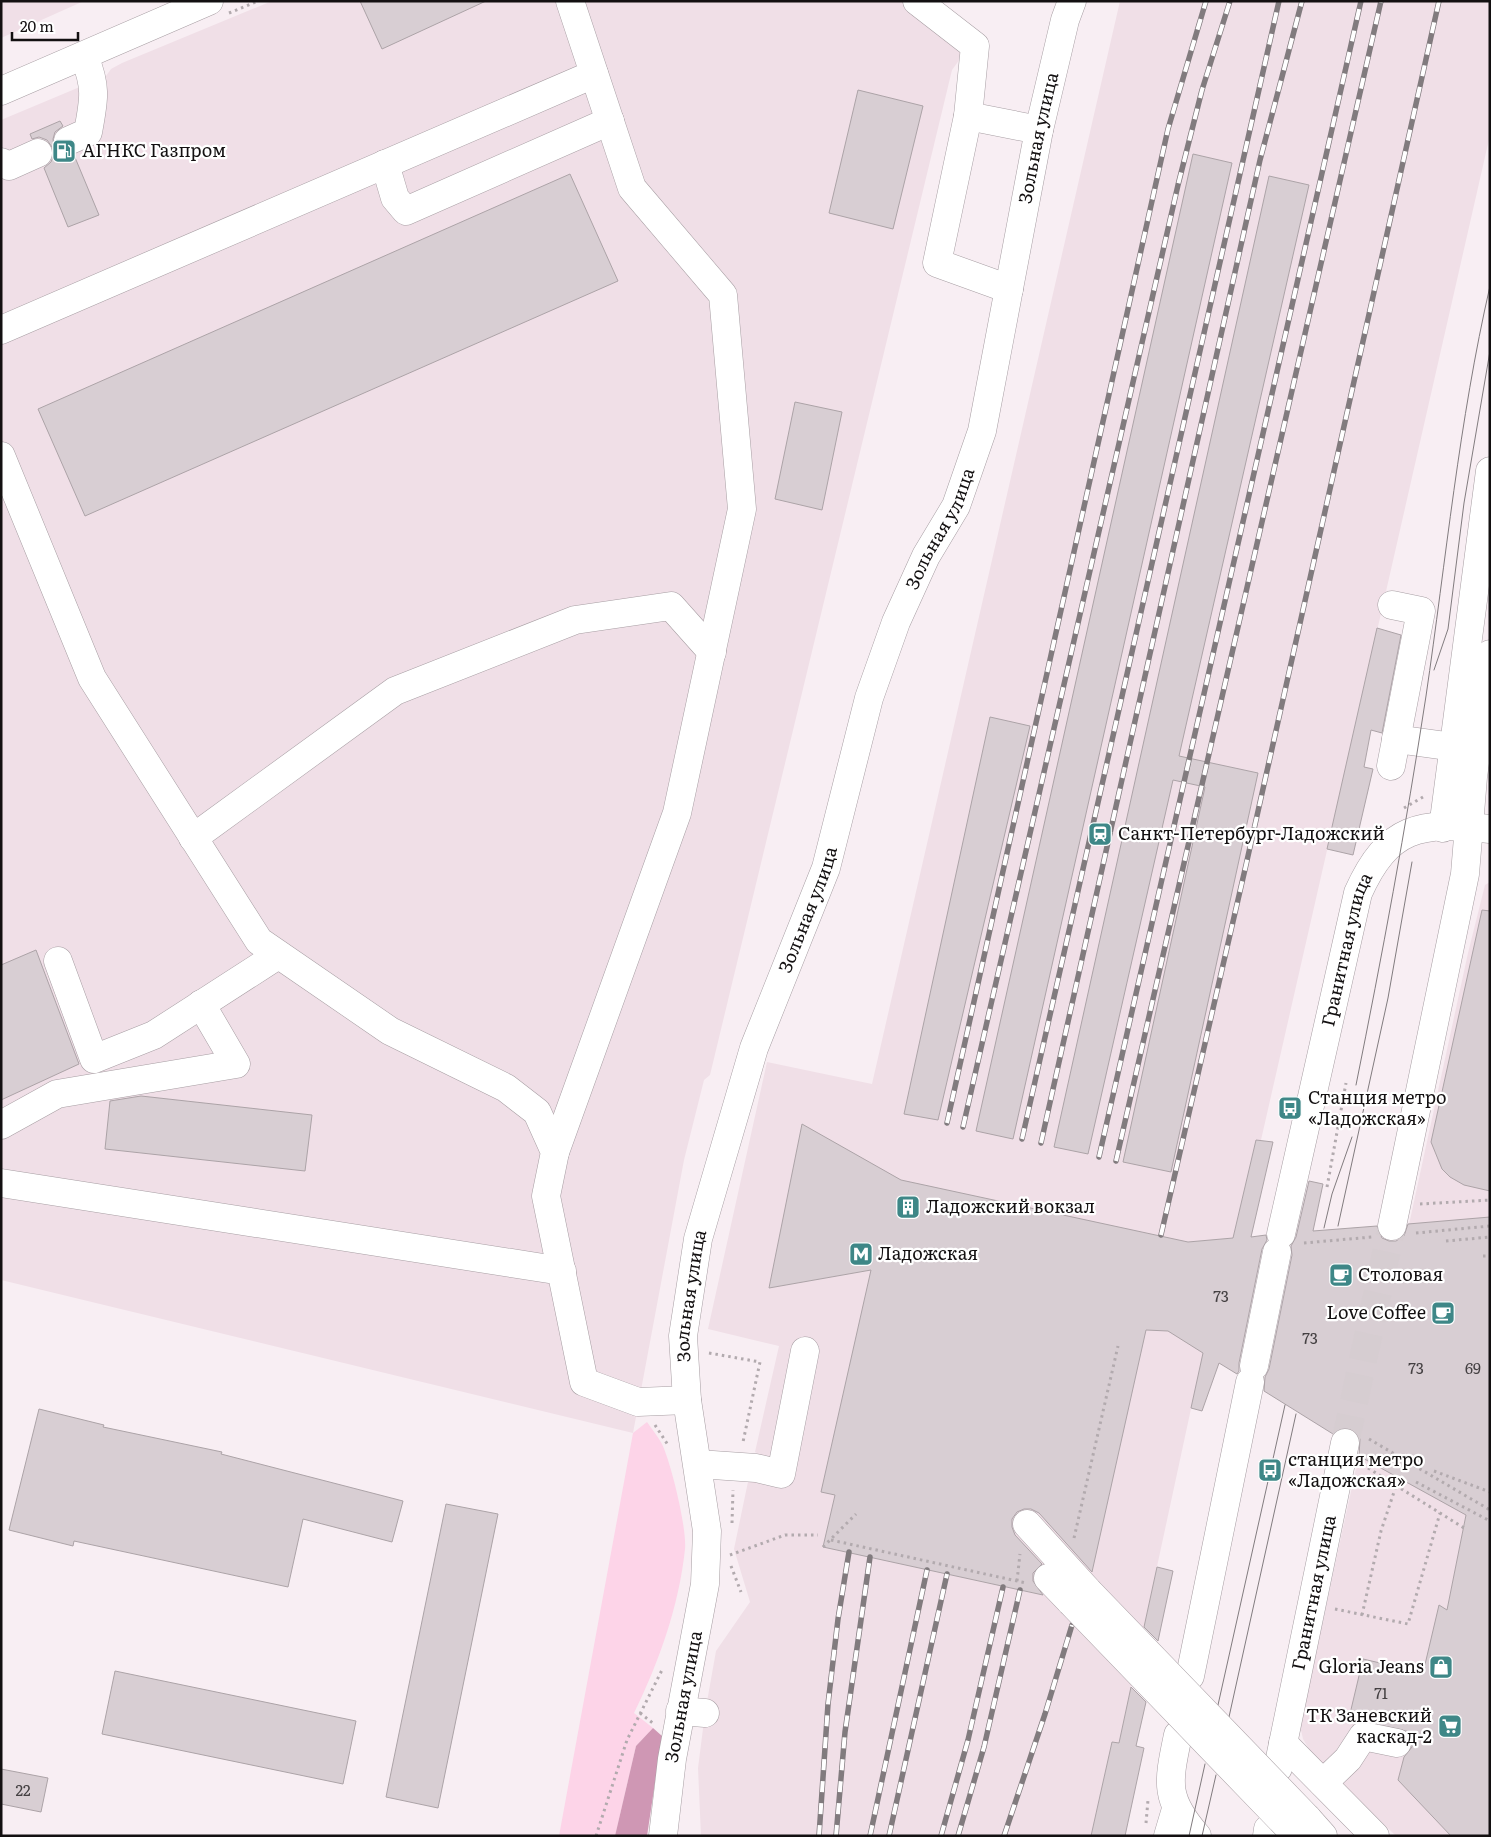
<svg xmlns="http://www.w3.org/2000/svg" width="1491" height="1837" viewBox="0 0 1491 1837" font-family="Literata,serif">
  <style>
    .built { fill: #f0dfe7 }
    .green { fill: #fdd4e8 }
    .forest { fill: #cf97b4 }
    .building { fill: #d8ced3; stroke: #aca3a7 }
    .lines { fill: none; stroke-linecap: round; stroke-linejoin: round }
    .minor-tunnel { stroke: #d6cdd1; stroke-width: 28; stroke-dasharray: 28 14; stroke-linecap: butt }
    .minor-casing { stroke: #a79ea3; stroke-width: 29 }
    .path { stroke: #b2aaae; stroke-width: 3; stroke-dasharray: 2.5 4; stroke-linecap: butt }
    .minor { stroke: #fff; stroke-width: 28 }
    .tram { stroke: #817b7e; stroke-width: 1 }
    .rail-casing { stroke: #817b7e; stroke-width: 5.5 }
    .rail { stroke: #fff; stroke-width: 4; stroke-dasharray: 11; stroke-linecap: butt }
    .minor-bridge-casing { stroke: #a79ea3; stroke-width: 29; stroke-linecap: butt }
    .minor-bridge { stroke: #fff; stroke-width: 28 }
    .labels { text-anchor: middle; stroke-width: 4.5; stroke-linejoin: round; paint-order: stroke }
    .number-label { font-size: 15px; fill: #444042 }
    .street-label { font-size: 18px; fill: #131011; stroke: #fff }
    .poi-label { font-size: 18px; fill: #131011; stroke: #fff; text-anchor: start }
  </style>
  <rect width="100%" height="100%" fill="#f8eef3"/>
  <g class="built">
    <path d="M1,1H84L1,38Z"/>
    <path d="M272,1H902L965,52L952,70L710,1075L704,1080L684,1160L633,1433L1,1280V120L106,76L111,69L122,63Z"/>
    <path d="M1120,1H1490V135L1261,1140H1256L1233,1238L1188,1242L1184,1270L1203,1353L1119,1743L1112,1742L1091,1836H701L698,1768L705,1713L716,1651L750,1602L734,1549L749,1477L754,1478L759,1454L755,1452L779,1346L708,1329L767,1062L872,1084Z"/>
    <path d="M1490,882V1836H1396L1312,1754L1303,1739L1300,1726L1468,953L1485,885Z"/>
  </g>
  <path class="green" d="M647,1422C652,1429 658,1437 662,1444C671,1463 687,1528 685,1549C679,1606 659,1662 634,1713L653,1728L636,1746L615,1836H559L633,1433Z"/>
  <path class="forest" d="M653,1728L662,1736L647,1836H615L636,1746Z"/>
  <g class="building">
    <path d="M360,1H486L382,49Z"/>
    <path d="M858,90L923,106L893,229L829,213Z"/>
    <path d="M60,121L63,126L55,132L53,139L54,147L59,154L67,157L74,155L99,215L68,227L44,168L51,162L54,154L52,147L47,140L39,137L32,139L30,134Z"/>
    <path d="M1193,154L1232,163L1013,1139L976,1131Z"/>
    <path d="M570,174L618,281L85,516L38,409Z"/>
    <path d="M1269,176L1309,185L1179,756L1258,773L1171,1172L1123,1162L1205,787L1173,780L1088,1154L1054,1147Z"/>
    <path d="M795,402L842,412L822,510L775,499Z"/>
    <path d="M1377,628L1401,635L1382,733L1371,730L1364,767L1373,769L1353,855L1327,849Z"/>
    <path d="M990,717L1030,726L938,1120L904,1114Z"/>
    <path d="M1482,910L1490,911V1191L1464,1185L1450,1177L1442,1169L1431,1142Z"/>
    <path d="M36,950L79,1064L1,1100V965Z"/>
    <path d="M141,1096L312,1115L305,1171L105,1149L110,1101Z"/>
    <path d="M802,1124L901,1180L1188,1242L1233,1238L1256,1140L1273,1142L1251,1237L1266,1235L1267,1240L1262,1249L1239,1363V1371L1237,1374L1219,1363L1202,1411L1191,1408L1203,1353L1168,1331L1146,1330L1092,1572L1039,1513L1031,1509H1024L1017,1512L1012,1519V1527L1015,1535L1042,1564L1033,1573V1581L1043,1595L823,1547L835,1495L821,1492L871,1270L769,1288Z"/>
    <path d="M1309,1181L1323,1184L1313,1231L1377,1226L1382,1238L1389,1241H1396L1404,1236L1408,1224L1490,1217V1836H1451L1398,1780L1404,1757L1412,1747L1410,1732L1349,1718L1363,1659L1423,1673L1439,1605L1447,1610L1466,1515L1359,1456L1360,1439L1355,1431L1348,1428H1341L1333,1434L1264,1391L1265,1377L1269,1369L1292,1255L1291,1246L1296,1237Z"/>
    <path d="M39,1409L104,1425L103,1427L222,1452L221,1454L403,1501L392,1542L303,1519L288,1587L74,1541L73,1546L9,1530Z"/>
    <path d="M446,1504L498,1514L438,1808L386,1797Z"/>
    <path d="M1157,1567L1173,1571L1158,1641L1144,1627Z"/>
    <path d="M115,1671L356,1721L343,1784L102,1734Z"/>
    <path d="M1131,1687L1146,1702L1136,1746L1144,1748L1125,1836H1091L1112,1742L1119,1743Z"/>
    <path d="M1,1769L48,1778L41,1812L1,1804Z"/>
  </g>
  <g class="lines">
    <path class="minor-tunnel" d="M1345,1443L1392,1226"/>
    <g class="minor-casing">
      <g id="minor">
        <path d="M917,1L975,46L968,116L1039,130"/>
        <path d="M1,91L209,1"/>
        <path d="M968,116L937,263L1009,289"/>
        <path d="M68,141L88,132C94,100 97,87 84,56"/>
        <path d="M1,162L9,166L38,153"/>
        <path d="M385,164L395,198L406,211L610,121"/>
        <path d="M1,330L594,74"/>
        <path d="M1,456L92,678L259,941L390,1031L506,1088L537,1112L555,1152L546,1196L584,1382L638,1402L687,1400"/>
        <path d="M1396,739L1454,747"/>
        <path d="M1391,766L1421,611L1392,605"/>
        <path d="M1443,828L1490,471"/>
        <path d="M193,838L395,691L575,620L671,606L712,652"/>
        <path d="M58,961L94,1059L154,1035L278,955"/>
        <path d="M1,1125L57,1094L236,1064L201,1004"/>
        <path d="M555,1152L677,813L742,509L723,295L632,188L570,1"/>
        <path d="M1,1183L562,1271"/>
        <path d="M1392,1226L1465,874L1473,777L1490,654"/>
        <path id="s1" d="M1281,1234L1358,893C1388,826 1420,821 1490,829"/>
        <path d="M1254,1366L1277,1252"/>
        <path d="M698,1464L756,1468L781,1474L805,1351"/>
        <path d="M1027,1524L1088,1591"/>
        <path d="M1048,1578L1071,1602"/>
        <path d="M1190,1676L1250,1382"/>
        <path d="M680,1711L705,1713"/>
        <path d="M1178,1735C1168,1783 1164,1798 1197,1836"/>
        <path d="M1283,1743L1375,1836"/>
        <path id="s2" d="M1278,1768L1345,1443"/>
        <path d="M1323,1783L1348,1759L1363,1736L1397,1743"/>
        <path d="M1307,1818L1323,1836"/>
        <path id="s3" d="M663,1836L672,1759L705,1584L707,1531L687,1400L683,1336L698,1239L754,1048L826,868L869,698L896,622L926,556L956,506L982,431L1039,130L1065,20L1072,1"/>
        <path d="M1168,1836L1176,1809"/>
        <path d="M1267,1836L1268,1829"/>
      </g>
    </g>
    <g class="path">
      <path d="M229,13L258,1"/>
      <path d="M1404,808L1423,797"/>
      <path d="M1327,1187L1346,1083"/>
      <path d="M1420,1204L1490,1200"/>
      <path d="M1416,1233L1490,1226"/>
      <path d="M1446,1241L1490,1237"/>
      <path d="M1304,1243L1372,1237"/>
      <path d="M1483,1256H1490"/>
      <path d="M709,1353L760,1362L743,1442"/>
      <path d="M655,1425L668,1445"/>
      <path d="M1369,1439L1490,1510"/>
      <path d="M1368,1468L1464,1528"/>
      <path d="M1434,1471L1490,1492"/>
      <path d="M1416,1482L1490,1521"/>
      <path d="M732,1523L733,1490"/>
      <path d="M1074,1538L1118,1346"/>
      <path d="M831,1540L1026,1583"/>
      <path d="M823,1547L856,1514"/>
      <path d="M730,1555L785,1535H818"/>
      <path d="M731,1566L741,1592"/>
      <path d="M1017,1581L1020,1554"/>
      <path d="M1335,1609L1408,1624L1440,1513"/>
      <path d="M1362,1615L1381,1531L1396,1486"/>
      <path d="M640,1713L654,1724"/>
      <path d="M1146,1823L1148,1800"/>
      <path d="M596,1836L627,1740L662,1670"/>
    </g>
    <use href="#minor" class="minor"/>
    <g class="tram">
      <path d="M1434,670L1448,629L1464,503L1490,351"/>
      <path d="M1356,1085C1382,956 1406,827 1426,696C1446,560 1459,421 1490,286"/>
      <path d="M1338,1226L1388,998L1412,862"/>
      <path d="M1324,1228L1332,1194L1352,1137"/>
      <path d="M1218,1705L1285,1405"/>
      <path d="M1229,1717L1296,1414"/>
      <path d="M1189,1836L1205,1764"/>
      <path d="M1202,1836L1216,1775"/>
    </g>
    <g class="rail-casing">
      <g id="rail">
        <path d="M947,1123L1168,129L1206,1"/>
        <path d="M963,1127L1178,185L1202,90L1230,1"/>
        <path d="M1022,1139L1279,1"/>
        <path d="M1041,1143L1260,160L1302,1"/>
        <path d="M1099,1157L1361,1"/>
        <path d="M1116,1161L1381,1"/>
        <path d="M1161,1235L1246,865L1439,1"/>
        <path d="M819,1836L828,1704L838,1619L849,1552"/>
        <path d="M836,1836L845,1732L870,1557"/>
        <path d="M870,1836L927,1570"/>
        <path d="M889,1836L947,1574"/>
        <path d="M941,1836L968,1740L1003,1587"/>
        <path d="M958,1836L984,1747L1020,1590"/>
        <path d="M1004,1836L1045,1714L1072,1625"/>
      </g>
    </g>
    <use href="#rail" class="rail"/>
    <g class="minor-bridge-casing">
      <g id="minor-bridge">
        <path d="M1088,1591L1307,1818"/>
        <path d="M1071,1602L1293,1832"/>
      </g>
    </g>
    <use href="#minor-bridge" class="minor-bridge"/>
  </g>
  <defs>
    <g id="fuel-square" transform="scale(1.25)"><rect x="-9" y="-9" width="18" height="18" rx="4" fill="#3e8787" stroke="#fff"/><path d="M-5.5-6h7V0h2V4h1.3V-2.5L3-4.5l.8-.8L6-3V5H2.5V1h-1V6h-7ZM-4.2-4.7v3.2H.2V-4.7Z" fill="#fff"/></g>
    <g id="station-square" transform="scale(1.25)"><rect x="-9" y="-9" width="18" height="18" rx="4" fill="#3e8787" stroke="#fff"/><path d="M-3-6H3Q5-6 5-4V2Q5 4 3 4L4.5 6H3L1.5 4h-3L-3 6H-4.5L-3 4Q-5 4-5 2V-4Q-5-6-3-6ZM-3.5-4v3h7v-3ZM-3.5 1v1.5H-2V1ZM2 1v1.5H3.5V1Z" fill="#fff"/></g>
    <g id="bus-square" transform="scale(1.25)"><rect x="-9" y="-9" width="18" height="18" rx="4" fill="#3e8787" stroke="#fff"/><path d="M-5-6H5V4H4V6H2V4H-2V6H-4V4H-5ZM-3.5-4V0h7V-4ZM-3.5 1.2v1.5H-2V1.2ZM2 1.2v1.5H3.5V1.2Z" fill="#fff"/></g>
    <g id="building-square" transform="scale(1.25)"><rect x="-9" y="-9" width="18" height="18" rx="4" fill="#3e8787" stroke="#fff"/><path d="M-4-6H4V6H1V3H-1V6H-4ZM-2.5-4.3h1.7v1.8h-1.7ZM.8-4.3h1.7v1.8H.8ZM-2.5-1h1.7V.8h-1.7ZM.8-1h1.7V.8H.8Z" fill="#fff"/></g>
    <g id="metro-square" transform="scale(1.25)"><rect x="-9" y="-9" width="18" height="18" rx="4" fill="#3e8787" stroke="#fff"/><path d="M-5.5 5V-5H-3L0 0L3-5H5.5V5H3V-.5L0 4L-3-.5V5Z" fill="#fff"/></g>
    <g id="cafe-square" transform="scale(1.25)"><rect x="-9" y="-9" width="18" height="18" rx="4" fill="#3e8787" stroke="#fff"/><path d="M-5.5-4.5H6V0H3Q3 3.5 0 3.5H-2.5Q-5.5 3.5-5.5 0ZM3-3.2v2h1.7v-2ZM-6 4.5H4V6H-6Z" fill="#fff"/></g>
    <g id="shop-square" transform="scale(1.25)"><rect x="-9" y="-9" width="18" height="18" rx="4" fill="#3e8787" stroke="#fff"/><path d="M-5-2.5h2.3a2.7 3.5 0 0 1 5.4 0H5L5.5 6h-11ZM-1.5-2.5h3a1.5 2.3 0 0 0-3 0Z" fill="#fff"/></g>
    <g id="supermarket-square" transform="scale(1.25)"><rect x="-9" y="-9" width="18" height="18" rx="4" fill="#3e8787" stroke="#fff"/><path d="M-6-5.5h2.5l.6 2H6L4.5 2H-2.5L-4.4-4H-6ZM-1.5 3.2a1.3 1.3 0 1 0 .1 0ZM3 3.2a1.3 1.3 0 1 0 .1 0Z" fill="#fff"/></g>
  </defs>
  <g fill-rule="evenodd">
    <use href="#fuel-square" x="64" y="151"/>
    <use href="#station-square" x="1100" y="834"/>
    <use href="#bus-square" x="1290" y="1108"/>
    <use href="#building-square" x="908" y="1207"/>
    <use href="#metro-square" x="861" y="1254"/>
    <use href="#cafe-square" x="1341" y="1275"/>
    <use href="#cafe-square" x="1443" y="1313"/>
    <use href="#bus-square" x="1270" y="1470"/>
    <use href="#shop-square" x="1441" y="1667"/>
    <use href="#supermarket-square" x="1450" y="1726"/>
  </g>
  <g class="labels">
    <g class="number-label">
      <text x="1221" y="1302">73</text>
      <text x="1310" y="1344">73</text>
      <text x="1416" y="1374">73</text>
      <text x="1473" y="1374">69</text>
      <text x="1381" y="1699">71</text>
      <text x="23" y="1796">22</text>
    </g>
    <g class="street-label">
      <text dy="6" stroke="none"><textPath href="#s3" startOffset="1761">Зольная улица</textPath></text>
      <text dy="6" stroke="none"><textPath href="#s3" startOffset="1356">Зольная улица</textPath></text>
      <text dy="6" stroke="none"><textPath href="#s3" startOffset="951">Зольная улица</textPath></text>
      <text dy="6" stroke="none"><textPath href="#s1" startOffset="292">Гранитная улица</textPath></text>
      <text dy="6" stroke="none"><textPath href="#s3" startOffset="546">Зольная улица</textPath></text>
      <text dy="6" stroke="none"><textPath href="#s2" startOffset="179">Гранитная улица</textPath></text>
      <text dy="6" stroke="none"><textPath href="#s3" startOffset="141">Зольная улица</textPath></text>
    </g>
    <g class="poi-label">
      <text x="82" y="157">АГНКС Газпром</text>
      <text x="1118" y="840">Санкт-Петербург-Ладожский</text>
      <text x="1308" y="1104">Станция метро<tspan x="1308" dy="21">«Ладожская»</tspan></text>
      <text x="926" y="1213">Ладожский вокзал</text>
      <text x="878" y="1260">Ладожская</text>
      <text x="1358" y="1281">Столовая</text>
      <text x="1426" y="1319" text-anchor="end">Love Coffee</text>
      <text x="1288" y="1466">станция метро<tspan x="1288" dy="21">«Ладожская»</tspan></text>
      <text x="1424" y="1673" text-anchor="end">Gloria Jeans</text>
      <text x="1432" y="1722" text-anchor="end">ТК Заневский<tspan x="1432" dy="21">каскад-2</tspan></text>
    </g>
  </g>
  <rect width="1491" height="1837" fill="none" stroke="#131011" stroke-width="5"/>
  <path d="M12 32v8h66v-8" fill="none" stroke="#131011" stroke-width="2.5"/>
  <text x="20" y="32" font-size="15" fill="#131011" stroke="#ffffff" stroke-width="4" paint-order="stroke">20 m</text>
</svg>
